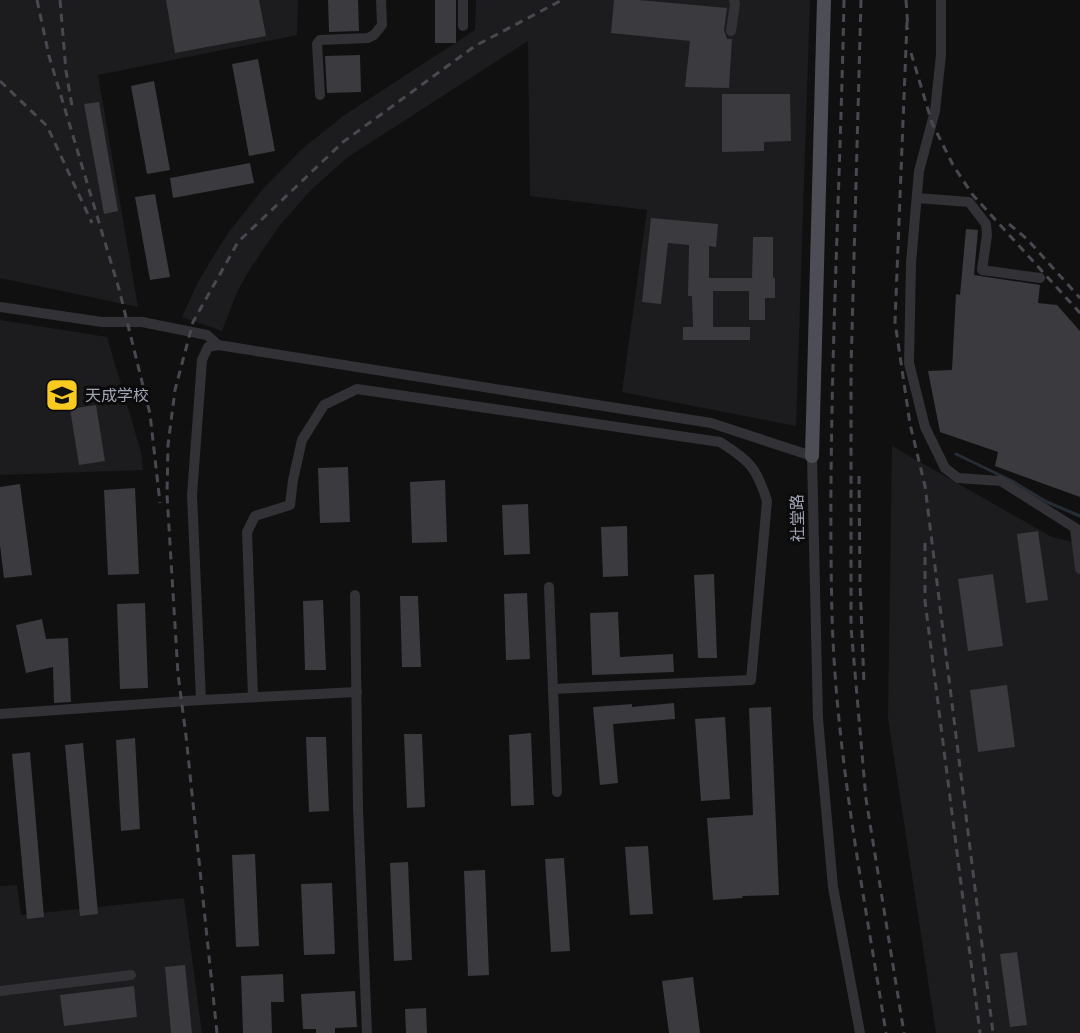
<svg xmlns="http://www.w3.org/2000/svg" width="1080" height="1033" viewBox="0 0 1080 1033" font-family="Manrope,'Noto Sans SC',sans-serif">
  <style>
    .built { fill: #1c1c1e }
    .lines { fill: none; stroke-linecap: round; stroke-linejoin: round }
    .stream { stroke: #262d35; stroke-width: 3 }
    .building { fill: #3a3a3f }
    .minor { stroke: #313136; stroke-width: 10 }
    .major { stroke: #4d4d56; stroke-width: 14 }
    .rail { stroke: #484950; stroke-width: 3; stroke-dasharray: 8 6; stroke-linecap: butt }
    .labels { text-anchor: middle; stroke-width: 6; stroke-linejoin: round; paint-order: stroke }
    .poi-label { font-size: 16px; fill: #a0a4b3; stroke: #0b0b0c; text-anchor: start }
    .street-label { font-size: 16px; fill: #a0a4b3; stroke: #0b0b0c }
  </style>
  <rect width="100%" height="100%" fill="#101011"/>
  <g class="built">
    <path d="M0,0H298L297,35L98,75L138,307L0,278Z"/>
    <path d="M476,0H810L796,426L622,392L647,210L530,196L528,41L348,157L312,189L280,225L250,269L237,292L222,331L182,317L198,282L213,257L228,233L263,189L301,150L343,116L475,30Z"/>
    <path d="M0,320L107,337L141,452L143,470L0,475Z"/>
    <path d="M892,446L1052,537L1080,544V1033H936L888,718Z"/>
    <path d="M17,885L21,915L184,898L202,1033H0V886Z"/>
  </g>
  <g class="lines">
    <path class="stream" d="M956,454L1012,481L1047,502L1080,516"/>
  </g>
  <g class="building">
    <path d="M166,0H259L266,36L175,53Z"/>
    <path d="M328,0H358L359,31L329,32Z"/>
    <rect x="435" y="0" width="21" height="43"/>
    <path d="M614,0H639L727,8L724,30L727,39H732L729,88L685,87L690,41L611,33Z"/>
    <path d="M360,55L361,92L327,93L325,56Z"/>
    <path d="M258,59L275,151L249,156L232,64Z"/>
    <path d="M154,81L170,170L147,174L131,86Z"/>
    <path d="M722,94H790L791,141L764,142V151L722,152Z"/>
    <path d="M99,102L118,211L104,214L84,104Z"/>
    <path d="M250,163L254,183L173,198L170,178Z"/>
    <path d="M155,194L170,277L150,280L135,197Z"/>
    <path d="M651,218L718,224L716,247L709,246V278H752L753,237H773V278H775V298H765V320H749V291H713V327H750V340H683V327H693L692,296H688L689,245L668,243L661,304L642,302Z"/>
    <path d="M966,229L978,230L974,275L1040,285L1038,303L1057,305L1080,331V497L995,466L998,452L940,432L928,371L952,370L956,294L960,295Z"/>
    <path d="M96,405L105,461L79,465L70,409Z"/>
    <path d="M348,467L350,522L320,523L318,468Z"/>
    <path d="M445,480L447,542L412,543L410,482Z"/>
    <path d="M20,484L32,575L4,578L0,545V487Z"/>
    <path d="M135,488L139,574L108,575L104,490Z"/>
    <path d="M528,504L530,554L504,555L502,505Z"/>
    <path d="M627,526L628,576L603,577L601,527Z"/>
    <path d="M1038,531L1048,600L1026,603L1017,534Z"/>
    <path d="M714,574L717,658H698L694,575Z"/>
    <path d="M993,574L1003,646L968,651L958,579Z"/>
    <path d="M527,593L530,659L506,660L504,594Z"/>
    <path d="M400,596H418L421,667H402Z"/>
    <path d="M323,600L326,670H305L303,601Z"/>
    <path d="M145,603L148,688L120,689L117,604Z"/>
    <path d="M618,612L620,657L673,654L674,672L592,675L590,613Z"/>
    <path d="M42,619L46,639L68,638L71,702L54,703L53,667L26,673L16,625Z"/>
    <path d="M1007,685L1015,747L978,752L970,690Z"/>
    <path d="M674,703L675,719L613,724L618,783L600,785L593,707L632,704V707Z"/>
    <path d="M771,707L779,895L742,896L743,898L713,900L707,818L753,815L749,708Z"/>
    <path d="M725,717L730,799L701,801L695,719Z"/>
    <path d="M531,733L534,805L511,806L509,735Z"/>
    <path d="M404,734H422L425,807L407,808Z"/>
    <path d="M306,737H326L329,811L309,812Z"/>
    <path d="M135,738L140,829L121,831L116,740Z"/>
    <path d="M83,743L98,914L80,916L65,745Z"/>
    <path d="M30,752L44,917L27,919L12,754Z"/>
    <path d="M648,846L653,914L630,915L625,847Z"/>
    <path d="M255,854L259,946L236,947L232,855Z"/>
    <path d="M564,858L570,951L551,952L545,859Z"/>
    <path d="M408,862L412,960L394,961L390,863Z"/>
    <path d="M485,870L489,975L468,976L464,871Z"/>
    <path d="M332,883L335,954L304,955L301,884Z"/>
    <path d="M1017,952L1027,1025L1010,1027L1000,954Z"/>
    <path d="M185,965L192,1033H171L165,967Z"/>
    <path d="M283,974L284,1002H271L272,1033H243L241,976Z"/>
    <path d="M693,977L700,1033H669L662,981Z"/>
    <path d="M134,986L137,1017L64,1026L60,995Z"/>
    <path d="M355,991L357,1027L335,1028V1033H316V1029H303L301,994Z"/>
    <path d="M426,1008L427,1033H406L405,1009Z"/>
  </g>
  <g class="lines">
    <g class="minor">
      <path d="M941,0V55L935,111L919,171L911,263L909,363L925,427L945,468L958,478L1001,481L1080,531"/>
      <path d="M463,26V0"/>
      <path d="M731,31L735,4L734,0"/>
      <path d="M320,95L317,44L320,40L368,38L374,35L382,25L381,0"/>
      <path d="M917,198L969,202L986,224L987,235L982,270L1040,278"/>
      <path d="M0,307L102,322H142L207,335L218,345"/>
      <path d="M1075,529L1080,569"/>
      <path d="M549,587L557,792"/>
      <path d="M355,595L358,808L367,1033"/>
      <path d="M253,697L247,532L255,516L290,505L293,480L302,440L324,405L357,389L720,442C749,460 757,468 767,501L751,680L553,689"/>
      <path d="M201,700L357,692"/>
      <path d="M0,714L201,700L192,495L202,360L208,347L218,345L711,423L812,456L818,719L833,887L860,1033"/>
      <path d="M0,991L131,975"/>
    </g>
    <path class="major" d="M812,456L824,0"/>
    <g class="rail">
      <path d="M37,0L49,56L119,289L150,414L160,503"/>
      <path d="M60,0L66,71L72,106"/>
      <path d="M844,0C840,204 827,411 832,615C836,755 864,895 886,1033"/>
      <path d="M861,0L851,368V627L866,799L904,1033"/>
      <path d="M906,0L908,29"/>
      <path d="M907,22L895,322L910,424L925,486L993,1033"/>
      <path d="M911,53L932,123L953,165L972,194L1080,313"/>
      <path d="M0,81L47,126L92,223"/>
      <path d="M1009,224L1027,239L1080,298"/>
      <path d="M859,476L860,584L864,683"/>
      <path d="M925,543V601L980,1033"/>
      <path d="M217,1033L186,736L178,674L167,495L168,445L175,390L193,322L238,242L343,142L475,46L562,0"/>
    </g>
  </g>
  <defs>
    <g id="school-square" transform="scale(1.725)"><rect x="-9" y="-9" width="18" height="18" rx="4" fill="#f9cb20" stroke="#0b0b0c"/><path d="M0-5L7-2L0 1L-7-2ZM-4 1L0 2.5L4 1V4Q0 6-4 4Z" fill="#111"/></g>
  </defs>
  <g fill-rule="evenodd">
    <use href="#school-square" x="62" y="395"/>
  </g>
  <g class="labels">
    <g class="poi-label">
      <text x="85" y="401">天成学校</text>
    </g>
    <g class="street-label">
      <text transform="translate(797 518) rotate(-91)" y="6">社堂路</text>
    </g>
  </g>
</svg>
